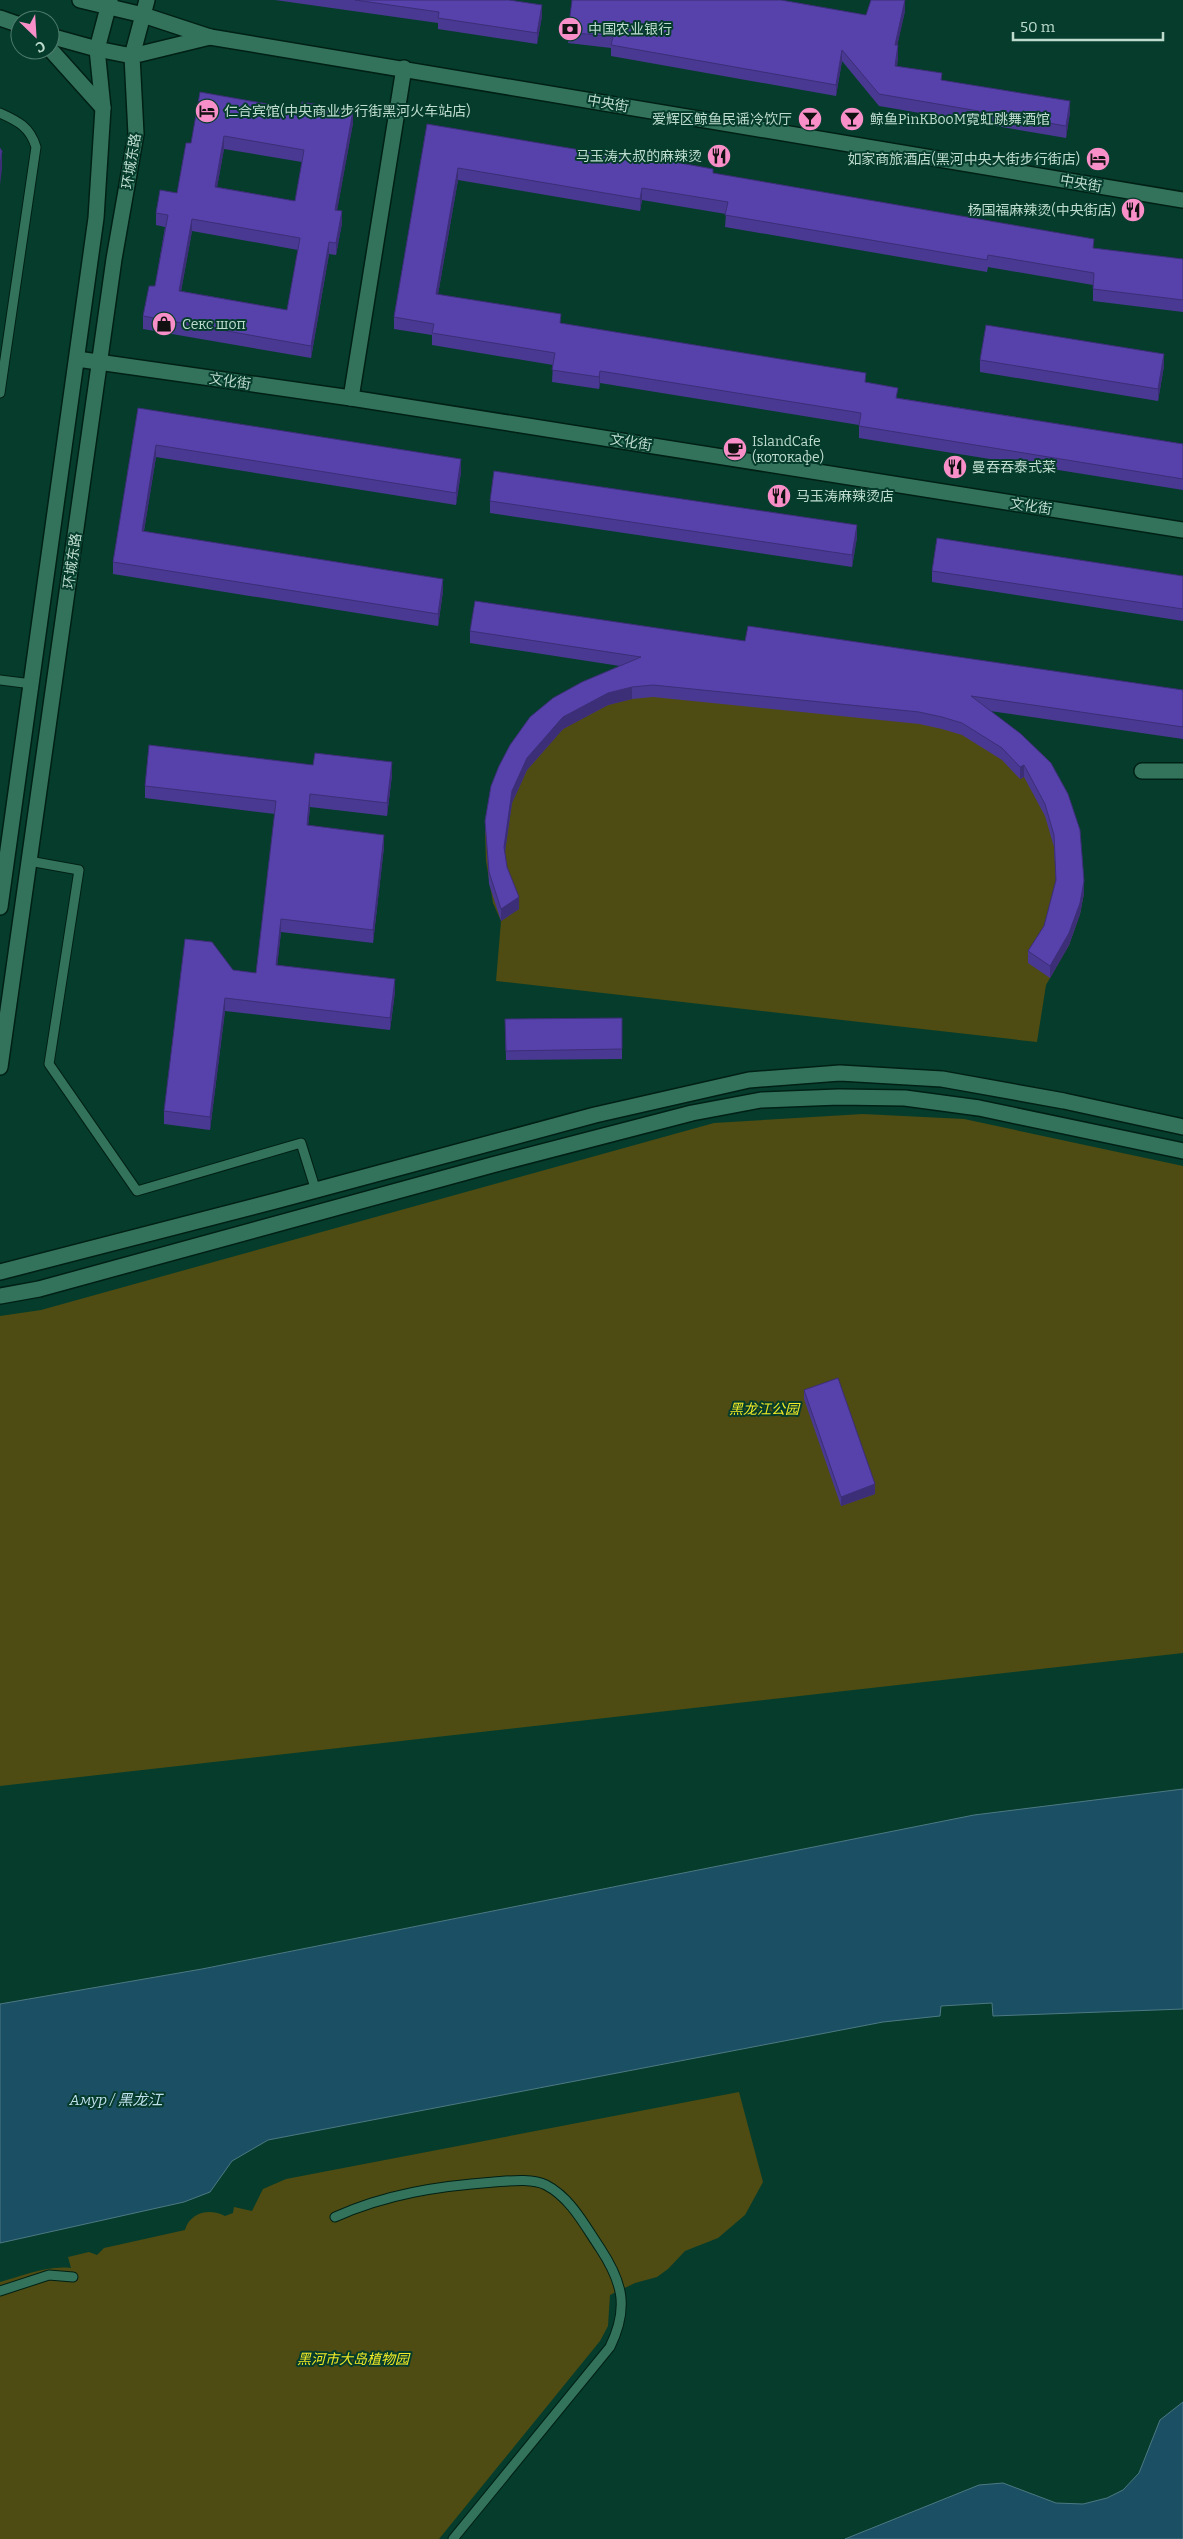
<svg xmlns="http://www.w3.org/2000/svg" width="1183" height="2539" viewBox="0 0 1183 2539" font-family="Bitter,'Noto Sans SC',serif">
  <style>
    .green { fill: #4e4c12 }
    .water { fill: #1b4f63; stroke: #4c7983 }
    .lines { fill: none; stroke-linecap: round; stroke-linejoin: round }
    .service-casing { stroke: #002015; stroke-width: 11 }
    .minor-casing { stroke: #002015; stroke-width: 18 }
    .tertiary-casing { stroke: #002015; stroke-width: 18 }
    .secondary-casing { stroke: #002015; stroke-width: 18 }
    .service { stroke: #33735c; stroke-width: 9 }
    .minor { stroke: #33735c; stroke-width: 15 }
    .tertiary { stroke: #33735c; stroke-width: 15 }
    .secondary { stroke: #33735c; stroke-width: 15 }
    .wall { fill: #4a3992; fill-rule: evenodd }
    .shaded-wall { fill: #3c2e77 }
    .building { fill: #5642aa; stroke: #3c2e77; fill-rule: evenodd }
    .labels { text-anchor: middle; stroke-width: 4; stroke-linejoin: round; paint-order: stroke }
    .poi-label { font-size: 14px; fill: #bddcce; stroke: #063c2c; text-anchor: start }
    .street-label { font-size: 14px; fill: #bddcce; stroke: #063c2c }
    .park-label { font-size: 14px; font-style: italic; fill: #f1ea25; stroke: #063c2c }
    .water-label { font-size: 15px; font-style: italic; fill: #c0dfed; stroke: #063c2c }
  </style>
  <rect width="100%" height="100%" fill="#063c2c"/>
  <g class="green">
    <path d="M606,684L978,718L1080,842L1084,893L1080,914L1069,945L1046,985L1037,1042L496,981L501,921L493,903L486,861L485,833L491,798Z"/>
    <path d="M863,1114L964,1119L1183,1166V1653L0,1786V1316L41,1310L714,1123Z"/>
    <path d="M739,2092L763,2182L745,2215L718,2238L685,2251L668,2269L657,2277L635,2283L610,2295L608,2326L600,2341L439,2539H0V2282C23,2276 47,2265 71,2268L68,2257L89,2252L97,2255L104,2248L185,2230C190,2212 210,2208 225,2216L233,2213L234,2207L252,2211L263,2189L286,2179Z"/>
  </g>
  <g class="water">
    <path d="M1183,1789V2009L993,2016L992,2003L941,2006L940,2016L883,2022L268,2140L232,2161L210,2192L184,2202L0,2243V2004L202,1969L974,1815Z"/>
    <path d="M1183,2402V2539H845L979,2485L1003,2483L1056,2503L1083,2504L1107,2498L1123,2490L1139,2473L1160,2420Z"/>
  </g>
  <g class="lines">
    <g class="service-casing">
      <g id="service">
        <path d="M0,113C18,121 30,127 36,147L0,393"/>
        <path d="M0,680L32,684"/>
        <path d="M29,861L79,870L49,1064L137,1191L301,1143L316,1191"/>
        <path d="M335,2217C386,2194 439,2186 494,2182C509,2181 532,2178 546,2185C571,2198 585,2226 600,2248C623,2283 629,2308 610,2347L453,2539"/>
        <path d="M0,2291L49,2275L73,2277"/>
      </g>
    </g>
    <g class="minor-casing">
      <g id="minor">
        <path d="M210,37L1183,200"/>
        <path d="M77,359L351,398L1183,530"/>
        <path d="M351,398L404,68"/>
        <path d="M1142,771H1183"/>
      </g>
    </g>
    <g class="tertiary-casing">
      <g id="tertiary">
        <path d="M0,907L96,218L103,108L97,49"/>
        <path d="M0,1067L114,259L136,134L132,56L210,37L143,15"/>
        <path d="M0,1272L279,1200L595,1115L749,1080L840,1073L942,1079L1064,1101L1183,1127"/>
        <path d="M0,1296L39,1289L492,1165L692,1113L761,1100L839,1097L905,1098L979,1108L1183,1151"/>
      </g>
    </g>
    <g class="secondary-casing">
      <g id="secondary">
        <path d="M80,0L143,15"/>
        <path d="M0,18L20,25"/>
        <path d="M50,36L97,49L132,56L147,0"/>
        <path d="M50,49L103,108"/>
        <path d="M97,49L110,0"/>
      </g>
    </g>
    <use href="#service" class="service"/>
    <use href="#minor" class="minor"/>
    <use href="#tertiary" class="tertiary"/>
    <use href="#secondary" class="secondary"/>
  </g>
  <g class="wall">
    <path d="M275,0H509L542,16L537,44L438,29V23Z"/>
    <path d="M905,11L897,45L898,57L897,66L942,80L1070,112L1066,138L879,106L842,61L836,96L611,56V48L568,43V32L866,15Z"/>
    <path d="M301,110L353,123L337,210L342,223L336,255L329,254L311,358L143,329V316L155,286L165,227L156,225V213L177,193L191,143ZM224,149L302,162L295,201L217,187ZM192,231L298,250L287,310L181,291Z"/>
    <path d="M427,124L713,173L1094,249L1183,259V312L1093,301V285L988,267L987,272L725,227L726,214L642,200L640,211L458,180L438,294L561,323L866,383L898,398L1183,444V490L859,438V425L600,383L599,389L552,382L553,365L432,345V335L394,329V317Z"/>
    <path d="M980,360L1164,366L1158,401L980,372Z"/>
    <path d="M138,408L461,472L456,505L156,457L144,531L443,591L438,626L113,574V562Z"/>
    <path d="M490,501L857,537L852,567L490,513Z"/>
    <path d="M932,571L1183,576V621L932,582Z"/>
    <path d="M470,631L745,641L1183,690V739L990,711L1021,734L1084,893L1080,914L1069,945L1050,978L1028,963V951L1044,926L1056,882L1054,847L1045,816L1024,777L1020,779L1002,760L962,735L942,729L919,724L653,697L632,699L608,705L563,729L527,770L512,803L505,852L507,867L519,909L501,921L489,884L485,821L491,786L620,666L470,643Z"/>
    <path d="M392,775L387,816L310,807L308,826L384,847L373,943L281,932L277,965L395,992L390,1030L225,1011L210,1130L164,1124V1111L233,970L256,973L275,814L145,798V786Z"/>
    <path d="M505,1019L622,1049V1059L506,1060Z"/>
    <path d="M804,1390L875,1494L841,1506L804,1399Z"/>
  </g>
  <g class="shaded-wall">
    <path d="M905,0V11L895,56V45Z"/>
    <path d="M542,5V16L537,44V33Z"/>
    <path d="M898,45V57L895,77V66Z"/>
    <path d="M842,50V61L836,96V85Z"/>
    <path d="M1070,101V112L1066,138V126Z"/>
    <path d="M353,111V123L335,222V210Z"/>
    <path d="M224,136V149L215,199V187Z"/>
    <path d="M2,151V169L0,185V167Z"/>
    <path d="M458,168V180L436,306V294Z"/>
    <path d="M642,188V200L640,211V199Z"/>
    <path d="M342,211V223L336,255V243Z"/>
    <path d="M192,219V231L179,303V291Z"/>
    <path d="M329,242V254L311,358V346Z"/>
    <path d="M1164,354V366L1158,401V389Z"/>
    <path d="M600,371V383L599,389V377Z"/>
    <path d="M156,445V457L142,543V531Z"/>
    <path d="M461,459V472L456,505V493Z"/>
    <path d="M857,525V537L852,567V555Z"/>
    <path d="M443,579V591L438,626V614Z"/>
    <path d="M632,687V699L608,705L563,729L527,770L512,803L504,858V847L512,791L527,758L563,717L608,693Z"/>
    <path d="M392,762V775L387,816V803Z"/>
    <path d="M1024,765V777L1020,779V767Z"/>
    <path d="M310,794V807L307,838V825Z"/>
    <path d="M384,835V847L373,943V930Z"/>
    <path d="M1084,881V893L1080,914L1069,945L1050,978V966Z"/>
    <path d="M519,897V909L501,921V909Z"/>
    <path d="M281,919V932L276,977V965Z"/>
    <path d="M395,979V992L390,1030V1018Z"/>
    <path d="M225,998V1011L210,1130V1117Z"/>
    <path d="M875,1484V1494L841,1506V1497Z"/>
  </g>
  <g class="building">
    <path d="M355,0H509L542,5L537,33L438,18L439,12Z"/>
    <path d="M572,0H781L866,15L871,0H905L895,45H898L895,66L942,73L941,80L1070,101L1066,126L879,94L842,50L836,85L611,45L613,37L568,32Z"/>
    <path d="M200,92L301,110L302,102L353,111L335,210L342,211L336,243L329,242L311,346L143,316L149,286H155L168,215L156,213L160,190L177,193L186,143H191ZM224,136L304,150L295,201L215,187ZM192,219L300,238L287,310L179,291Z"/>
    <path d="M427,124L657,163L658,159L713,169V173L1094,239L1093,248L1183,259V300L1093,289L1094,273L988,255L987,260L725,215L728,202L642,188L640,199L458,168L436,294L561,314L560,323L866,373L865,382L898,388L896,398L1183,444V479L859,426L861,413L600,371L599,377L552,370L555,353L432,333L434,324L394,317Z"/>
    <path d="M0,148L2,151L0,167Z"/>
    <path d="M986,325L1164,354L1158,389L980,360Z"/>
    <path d="M138,408L461,459L456,493L156,445L142,531L443,579L438,614L113,562Z"/>
    <path d="M494,471L857,525L852,555L490,501Z"/>
    <path d="M937,538L1183,576V609L932,571Z"/>
    <path d="M475,601L745,641L748,626L1183,690V727L971,696L1021,734L1051,763L1068,794L1080,830L1084,881L1080,903L1069,933L1050,966L1028,951L1044,926L1056,880L1054,835L1045,804L1024,765L1020,767L1002,748L962,723L942,717L919,712L653,685L632,687L608,693L563,717L527,758L512,791L504,847L507,867L519,897L501,909L489,872L485,821L491,786L499,766L510,745L530,717L553,698L582,682L641,657L470,631Z"/>
    <path d="M149,745L313,765L315,753L392,762L387,803L310,794L307,825L384,835L373,930L281,919L276,965L395,979L390,1018L225,998L210,1117L164,1111L185,939L212,942L233,970L256,973L276,801L145,786Z"/>
    <path d="M622,1018V1049L506,1051L505,1019Z"/>
    <path d="M838,1378L875,1484L841,1497L804,1390Z"/>
  </g>
  <defs>
    <g id="bank-disc" transform="scale(1.25)"><circle r="9.5" fill="#f98fc9" stroke="#063c2c"/><path d="M-6-4H6V4H-6ZM0-2.3a2.3 2.3 0 1 0 0 4.6a2.3 2.3 0 1 0 0-4.6Z" fill="#111"/></g>
    <g id="hotel-disc" transform="scale(1.25)"><circle r="9.5" fill="#f98fc9" stroke="#063c2c"/><path d="M-6-4.5h1.5V1H6V5H4.5V3h-9V5H-6ZM-4 0a1.8 1.8 0 1 1 3.6 0ZM.5 0V-2.5h3Q6-2.5 6 0Z" fill="#111"/></g>
    <g id="bar-disc" transform="scale(1.25)"><circle r="9.5" fill="#f98fc9" stroke="#063c2c"/><path d="M-6-5H6L.8 .8V4.5H3.5V6h-7V4.5H-.8V.8Z" fill="#111"/></g>
    <g id="restaurant-disc" transform="scale(1.25)"><circle r="9.5" fill="#f98fc9" stroke="#063c2c"/><path d="M-5-6h1v4h1v-4h1v4h1v-4h1v5L-1.5 .5V6h-2V.5L-5-1ZM5-6V6H3V1.5H1.5Q1.5-4 5-6Z" fill="#111"/></g>
    <g id="shop-disc" transform="scale(1.25)"><circle r="9.5" fill="#f98fc9" stroke="#063c2c"/><path d="M-5-2.5h2.3a2.7 3.5 0 0 1 5.4 0H5L5.5 6h-11ZM-1.5-2.5h3a1.5 2.3 0 0 0-3 0Z" fill="#111"/></g>
    <g id="cafe-disc" transform="scale(1.25)"><circle r="9.5" fill="#f98fc9" stroke="#063c2c"/><path d="M-5.5-4.5H6V0H3Q3 3.5 0 3.5H-2.5Q-5.5 3.5-5.5 0ZM3-3.2v2h1.7v-2ZM-6 4.5H4V6H-6Z" fill="#111"/></g>
  </defs>
  <g fill-rule="evenodd">
    <use href="#bank-disc" x="570" y="29"/>
    <use href="#hotel-disc" x="207" y="111"/>
    <use href="#bar-disc" x="810" y="119"/>
    <use href="#bar-disc" x="852" y="119"/>
    <use href="#restaurant-disc" x="719" y="156"/>
    <use href="#hotel-disc" x="1098" y="159"/>
    <use href="#restaurant-disc" x="1133" y="210"/>
    <use href="#shop-disc" x="164" y="324"/>
    <use href="#cafe-disc" x="735" y="449"/>
    <use href="#restaurant-disc" x="955" y="467"/>
    <use href="#restaurant-disc" x="779" y="496"/>
  </g>
  <g class="labels">
    <g class="poi-label">
      <text x="588" y="34">中国农业银行</text>
      <text x="224" y="116">仁合宾馆(中央商业步行街黑河火车站店)</text>
      <text x="792" y="124" text-anchor="end">爱辉区鲸鱼民谣冷饮厅</text>
      <text x="870" y="124">鲸鱼PinKBooM霓虹跳舞酒馆</text>
      <text x="702" y="161" text-anchor="end">马玉涛大叔的麻辣烫</text>
      <text x="1080" y="164" text-anchor="end">如家商旅酒店(黑河中央大街步行街店)</text>
      <text x="1116" y="215" text-anchor="end">杨国福麻辣烫(中央街店)</text>
      <text x="182" y="329">Секс шоп</text>
      <text x="752" y="446">IslandCafe<tspan x="752" dy="16">(котокафе)</tspan></text>
      <text x="972" y="472">曼吞吞泰式菜</text>
      <text x="796" y="501">马玉涛麻辣烫店</text>
    </g>
    <g class="street-label">
      <text transform="translate(608 103) rotate(10)" y="5">中央街</text>
      <text transform="translate(131 161) rotate(-81)" y="5">环城东路</text>
      <text transform="translate(1081 183) rotate(10)" y="5">中央街</text>
      <text transform="translate(230 381) rotate(8)" y="5">文化街</text>
      <text transform="translate(631 442) rotate(9)" y="5">文化街</text>
      <text transform="translate(1031 506) rotate(9)" y="5">文化街</text>
      <text transform="translate(72 561) rotate(-82)" y="5">环城东路</text>
    </g>
    <g class="park-label">
      <text x="764" y="1414">黑龙江公园</text>
      <text x="353" y="2364">黑河市大岛植物园</text>
    </g>
    <g class="water-label">
      <text x="116" y="2105">Амур / 黑龙江</text>
    </g>
  </g>
  <g transform="translate(35 35) rotate(155)"><circle r="24" fill="#063c2c" stroke="#4f7c6d"/>
  <path d="M0-4L9 19L0 12L-9 19Z" fill="#f98fc9"/>
  <text y="-8" font-size="14" font-weight="bold" text-anchor="middle" fill="#bddcce">С</text>
  </g>
  <path d="M1013 32v8h150v-8" fill="none" stroke="#bddcce" stroke-width="2.5"/>
  <text x="1020" y="32" font-size="15" fill="#bddcce" stroke="#063c2c" stroke-width="4" paint-order="stroke">50 m</text>
</svg>
